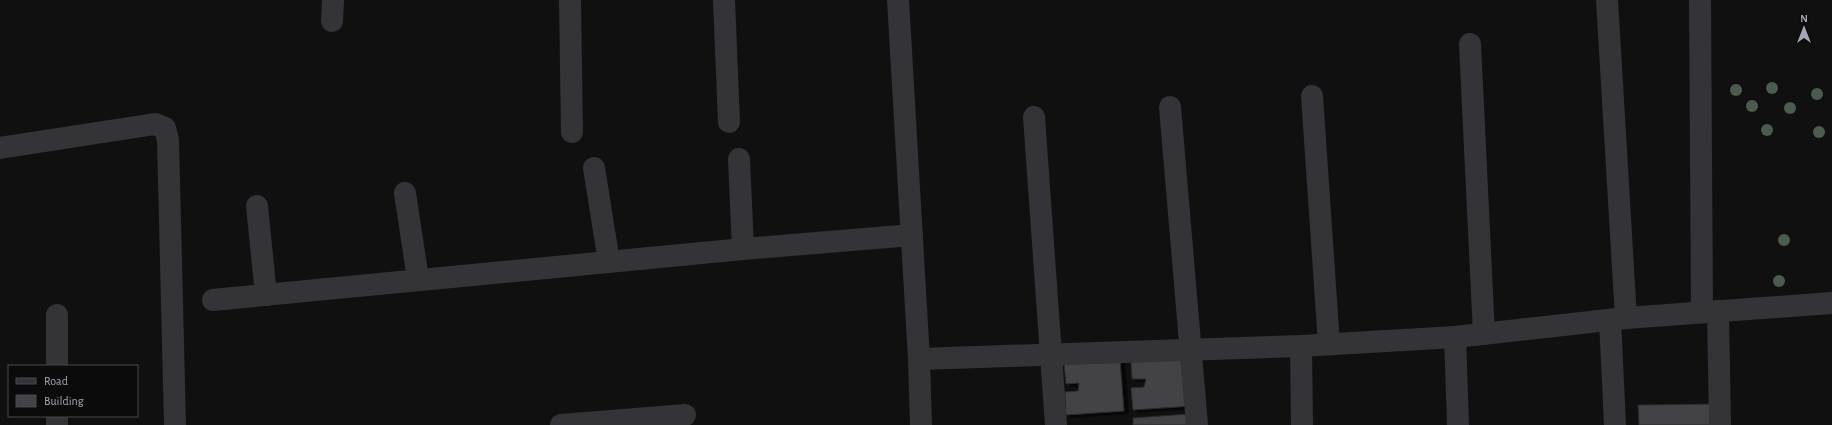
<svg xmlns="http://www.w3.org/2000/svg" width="1832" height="425" viewBox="0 0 1832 425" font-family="'Alegreya Sans',sans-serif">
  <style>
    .building { fill: #424346; stroke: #2a2a2d; filter: url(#shadow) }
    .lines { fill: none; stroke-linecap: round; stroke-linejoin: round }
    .minor { stroke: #343438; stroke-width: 22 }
    .tree { fill: #4b5b4d }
  </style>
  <defs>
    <filter id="shadow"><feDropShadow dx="4.5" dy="2.5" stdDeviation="0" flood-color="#0009"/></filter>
  </defs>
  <rect width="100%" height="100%" fill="#101011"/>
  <g class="building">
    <path d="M1187,356L1191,406L1133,410L1131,388L1144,387L1146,379H1132L1131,360Z"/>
    <path d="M1120,360L1124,411L1066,415L1065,392L1078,391L1079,383L1066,384L1064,364Z"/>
    <path d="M1716,404L1712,425H1639L1638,405Z"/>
    <path d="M1189,414L1190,425H1133V418Z"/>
  </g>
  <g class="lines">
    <g class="minor">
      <path d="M570,0L572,132"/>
      <path d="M724,0L729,122"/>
      <path d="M898,0L919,359L921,425"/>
      <path d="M1607,0L1626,318"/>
      <path d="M1700,0L1702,312"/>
      <path d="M332,21L333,0"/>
      <path d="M1470,44L1484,334"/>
      <path d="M1312,96L1329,344"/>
      <path d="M1170,107L1197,425"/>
      <path d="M1034,117L1056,425"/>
      <path d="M0,148L155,124L165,128L168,140L175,425"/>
      <path d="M739,159L743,249"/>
      <path d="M594,168L609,262"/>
      <path d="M405,193L418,279"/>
      <path d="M257,206L266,295"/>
      <path d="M213,300L743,249L912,235"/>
      <path d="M1718,311L1720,425"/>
      <path d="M1610,320L1615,425"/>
      <path d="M1455,337L1458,425"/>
      <path d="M1301,346L1302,425"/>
      <path d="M919,359L1301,346L1455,337L1626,318L1832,303"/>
      <path d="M57,366V315"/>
      <path d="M57,425V416"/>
      <path d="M561,425L685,415"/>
    </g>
  </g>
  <g class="tree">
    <circle cx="1772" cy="88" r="6"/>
    <circle cx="1736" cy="90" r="6"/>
    <circle cx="1817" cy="94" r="6"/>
    <circle cx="1752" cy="106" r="6"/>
    <circle cx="1790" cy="108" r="6"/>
    <circle cx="1767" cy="130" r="6"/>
    <circle cx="1819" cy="132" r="6"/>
    <circle cx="1784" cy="240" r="6"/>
    <circle cx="1779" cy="281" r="6"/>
  </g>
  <rect x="8" y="365" width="130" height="52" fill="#0b0b0c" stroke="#48494e"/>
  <rect x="16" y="378" width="20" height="6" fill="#343438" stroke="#48494e"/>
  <text x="44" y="385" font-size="12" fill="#a3a7b0">Road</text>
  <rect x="16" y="395" width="20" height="12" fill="#424346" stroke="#48494e"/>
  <text x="44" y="405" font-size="12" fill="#a3a7b0">Building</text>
  <g transform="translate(1804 28)" stroke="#0b0b0c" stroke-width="3" paint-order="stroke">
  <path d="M0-3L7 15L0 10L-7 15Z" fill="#a3a7b0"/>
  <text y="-6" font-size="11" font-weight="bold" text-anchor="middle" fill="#a3a7b0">N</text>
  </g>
</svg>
